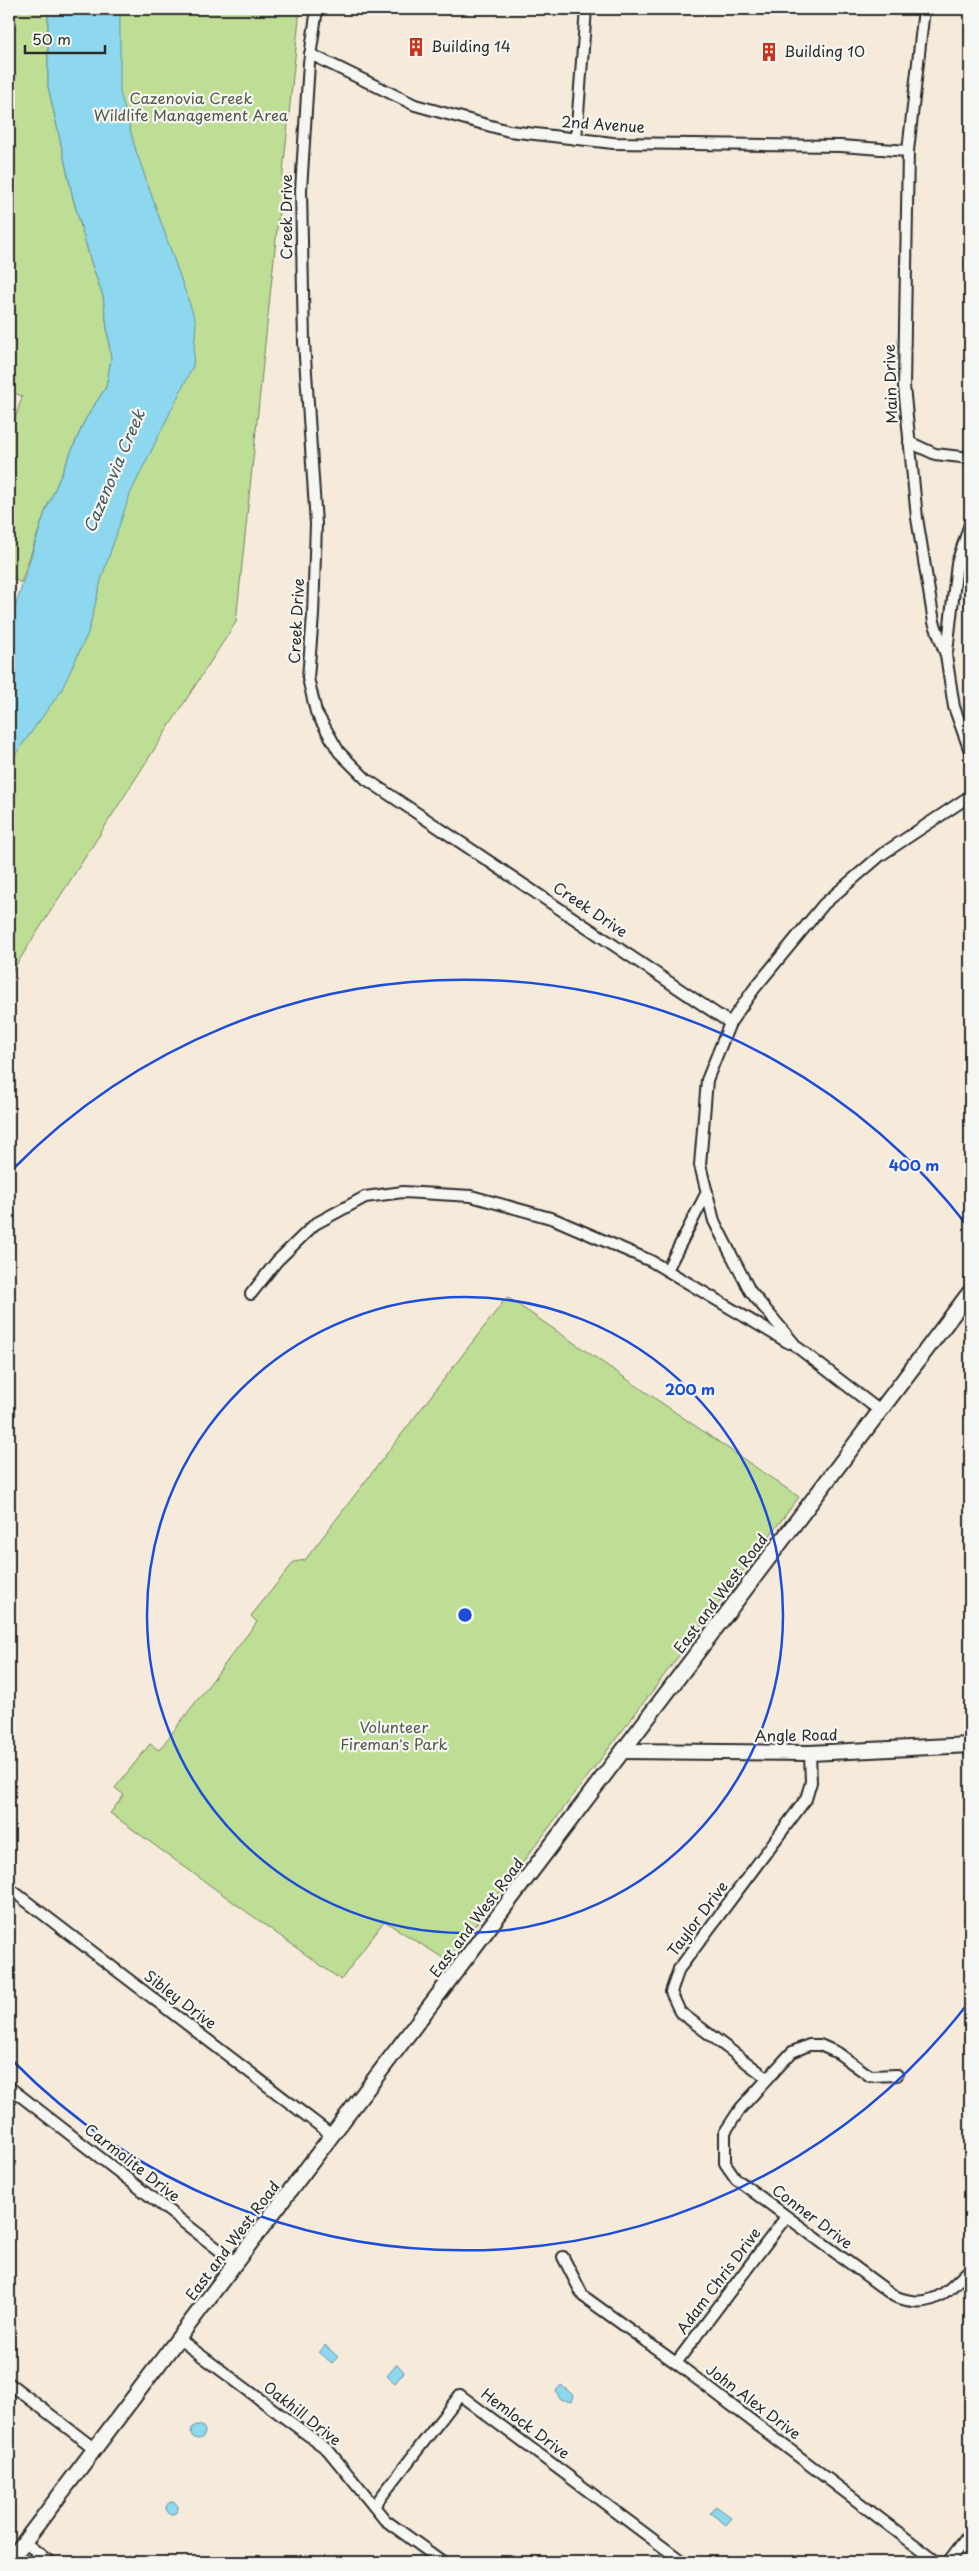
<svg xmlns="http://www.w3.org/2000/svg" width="979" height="2571" viewBox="0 0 979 2571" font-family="'Playpen Sans',sans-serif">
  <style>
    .green { fill: #bedd95; stroke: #748460 }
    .water { fill: #8dd8ee; stroke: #6693a0 }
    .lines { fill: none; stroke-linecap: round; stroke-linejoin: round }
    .street-casing { stroke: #2b2b2b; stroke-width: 14 }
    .secondary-casing { stroke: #2b2b2b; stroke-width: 18 }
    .street { stroke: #f6f6f2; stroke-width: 10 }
    .secondary { stroke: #f6f6f2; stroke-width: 14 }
    .ring { fill: none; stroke: #1d4ed8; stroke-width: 2.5 }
    .labels { text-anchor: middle; stroke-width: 4.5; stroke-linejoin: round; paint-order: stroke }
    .poi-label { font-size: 15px; fill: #2b2b2b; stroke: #f6f6f2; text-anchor: start }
    .park-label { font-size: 15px; fill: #505846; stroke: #f6f6f2 }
    .street-label { font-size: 15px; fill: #2b2b2b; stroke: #f6f6f2 }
    .water-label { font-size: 16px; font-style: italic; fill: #44565c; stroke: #f6f6f2 }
    .centre { fill: #1d4ed8; stroke: #f6f6f2; stroke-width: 2.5 }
    .ring-label { font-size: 15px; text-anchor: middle; font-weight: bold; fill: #1d4ed8; stroke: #f6f6f2; stroke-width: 4.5; stroke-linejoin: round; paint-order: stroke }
  </style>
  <rect width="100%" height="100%" fill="#f6eadb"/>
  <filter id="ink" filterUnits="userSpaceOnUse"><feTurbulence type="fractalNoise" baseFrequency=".02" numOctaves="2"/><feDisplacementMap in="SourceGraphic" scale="10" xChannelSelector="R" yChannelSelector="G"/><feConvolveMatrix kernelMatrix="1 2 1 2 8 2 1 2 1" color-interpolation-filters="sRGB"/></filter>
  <g filter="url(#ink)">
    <g class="green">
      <path d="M9,9H48V86L73,198L91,262L103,296L111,359L106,387L85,420L45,512L21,583L9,576V439L22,396L9,391Z"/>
      <path d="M90,9H300L236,622L9,976V722L158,356Z"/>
      <path d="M507,1297L799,1497L448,1961L384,1921L341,1980L110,1813L124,1795L115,1788L150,1744L159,1750L257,1622L251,1616L294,1562L305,1560Z"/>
    </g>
    <g class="water">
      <path d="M48,9H120V92L136,151L196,322L193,366L130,494L102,577L88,633L61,691L9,763V627L45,512L85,420L106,387L111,359L103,296L91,262L73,198L48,86Z"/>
      <path d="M325,2345L338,2357L332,2363L319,2353Z"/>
      <path d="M397,2364L404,2372L395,2383L387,2376Z"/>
      <path d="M561,2385L573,2395L571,2402L560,2399L556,2391Z"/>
      <circle cx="198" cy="2432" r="7"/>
      <circle cx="172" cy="2508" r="6"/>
      <path d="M716,2506L732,2518L726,2525L710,2513Z"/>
    </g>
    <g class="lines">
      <g class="street-casing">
        <g id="street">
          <path d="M317,9L309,63L301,190L304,342L316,524L313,615L308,678L316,712L339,752L366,779L730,1023"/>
          <path d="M924,9L908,151L904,386L917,518L934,622L946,655L954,707L970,751"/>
          <path d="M310,54L415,105L509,131L613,143L841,146L908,151"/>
          <path d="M576,139L586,9"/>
          <path d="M909,442L935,454L970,458"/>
          <path d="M947,652L957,563L970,524"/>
          <path d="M667,1270L707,1192"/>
          <path d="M251,1294L277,1261L315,1224L365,1197L403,1192L471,1196L554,1219L651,1261L789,1343"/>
          <path d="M880,1411L797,1347L750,1291L714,1221L700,1165L707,1080L730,1023L754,989L824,904L881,855L970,796"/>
          <path d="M9,1888L333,2136"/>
          <path d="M897,2075L870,2076L838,2053L820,2045H809L792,2052L740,2109L725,2132V2163L736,2179L894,2296C930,2311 945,2294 970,2269"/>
          <path d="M767,2078L680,2012L671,1992L679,1969L806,1799L811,1782L810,1753"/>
          <path d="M9,2087L236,2263"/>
          <path d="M563,2257L583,2296L676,2363L937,2562"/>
          <path d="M179,2339L328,2450L385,2520L443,2562"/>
          <path d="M676,2363L786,2217"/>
          <path d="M9,2383L95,2449"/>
          <path d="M374,2506L460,2395L683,2562"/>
          <path d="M24,2542L50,2562"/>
          <path d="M948,2562L970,2533"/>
        </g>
      </g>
      <g class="secondary-casing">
        <g id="secondary">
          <path d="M623,1751L810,1753L970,1745"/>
          <path d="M9,2562L970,1292"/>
        </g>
      </g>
      <use href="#street" class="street"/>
      <use href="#secondary" class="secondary"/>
    </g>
  </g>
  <g class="ring">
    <circle cx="465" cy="1615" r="318"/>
    <path d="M969 2002A635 635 0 0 1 12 2060M12 1170A635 635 0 0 1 969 1228"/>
  </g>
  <defs>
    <g id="building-bare" transform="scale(1.5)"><path d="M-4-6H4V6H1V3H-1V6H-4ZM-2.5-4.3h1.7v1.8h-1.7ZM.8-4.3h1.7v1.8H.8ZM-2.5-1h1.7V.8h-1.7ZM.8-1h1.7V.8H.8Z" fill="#c8321e" stroke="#f6f6f2" stroke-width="2.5" paint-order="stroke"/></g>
  </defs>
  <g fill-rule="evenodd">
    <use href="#building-bare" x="416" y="47"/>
    <use href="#building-bare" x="769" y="52"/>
  </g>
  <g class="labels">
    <g class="poi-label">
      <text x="431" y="52">Building 14</text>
      <text x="784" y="57">Building 10</text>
    </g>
    <g class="park-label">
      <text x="191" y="104">Cazenovia Creek<tspan x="191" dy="17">Wildlife Management Area</tspan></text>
      <text x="394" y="1733">Volunteer<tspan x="394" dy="17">Fireman's Park</tspan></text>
    </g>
    <g class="street-label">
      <text transform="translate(603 125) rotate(4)" y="5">2nd Avenue</text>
      <text transform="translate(287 217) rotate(-90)" y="5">Creek Drive</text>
      <text transform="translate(891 384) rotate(-92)" y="5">Main Drive</text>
      <text transform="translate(297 621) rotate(-87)" y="5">Creek Drive</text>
      <text transform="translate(590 910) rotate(34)" y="5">Creek Drive</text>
      <text transform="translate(721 1594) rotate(-53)" y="5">East and West Road</text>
      <text transform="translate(796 1736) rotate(-1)" y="5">Angle Road</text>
      <text transform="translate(477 1918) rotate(-53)" y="5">East and West Road</text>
      <text transform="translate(698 1919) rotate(-53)" y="5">Taylor Drive</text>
      <text transform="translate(180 2000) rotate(37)" y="5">Sibley Drive</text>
      <text transform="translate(132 2163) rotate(38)" y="5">Carmolite Drive</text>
      <text transform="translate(812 2217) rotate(37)" y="5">Conner Drive</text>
      <text transform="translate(233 2241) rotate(-53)" y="5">East and West Road</text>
      <text transform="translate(719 2281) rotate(-53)" y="5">Adam Chris Drive</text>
      <text transform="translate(753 2402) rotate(37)" y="5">John Alex Drive</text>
      <text transform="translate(302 2414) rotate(38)" y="5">Oakhill Drive</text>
      <text transform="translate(525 2424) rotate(37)" y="5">Hemlock Drive</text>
    </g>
    <g class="water-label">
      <text transform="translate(114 471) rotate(-67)" y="6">Cazenovia Creek</text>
    </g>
  </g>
  <circle cx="465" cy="1615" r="8" class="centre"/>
  <g class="ring-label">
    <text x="914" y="1171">400 m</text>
    <text x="690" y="1395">200 m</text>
  </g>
  <rect width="979" height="2571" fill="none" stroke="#f6f6f2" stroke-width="30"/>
  <rect x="15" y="15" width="949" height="2541" fill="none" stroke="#2b2b2b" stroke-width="2" filter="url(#ink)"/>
  <path d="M25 45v8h80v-8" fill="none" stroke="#2b2b2b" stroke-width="2.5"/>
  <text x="32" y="45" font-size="15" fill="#2b2b2b" stroke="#f6f6f2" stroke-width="4" paint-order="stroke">50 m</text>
</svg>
